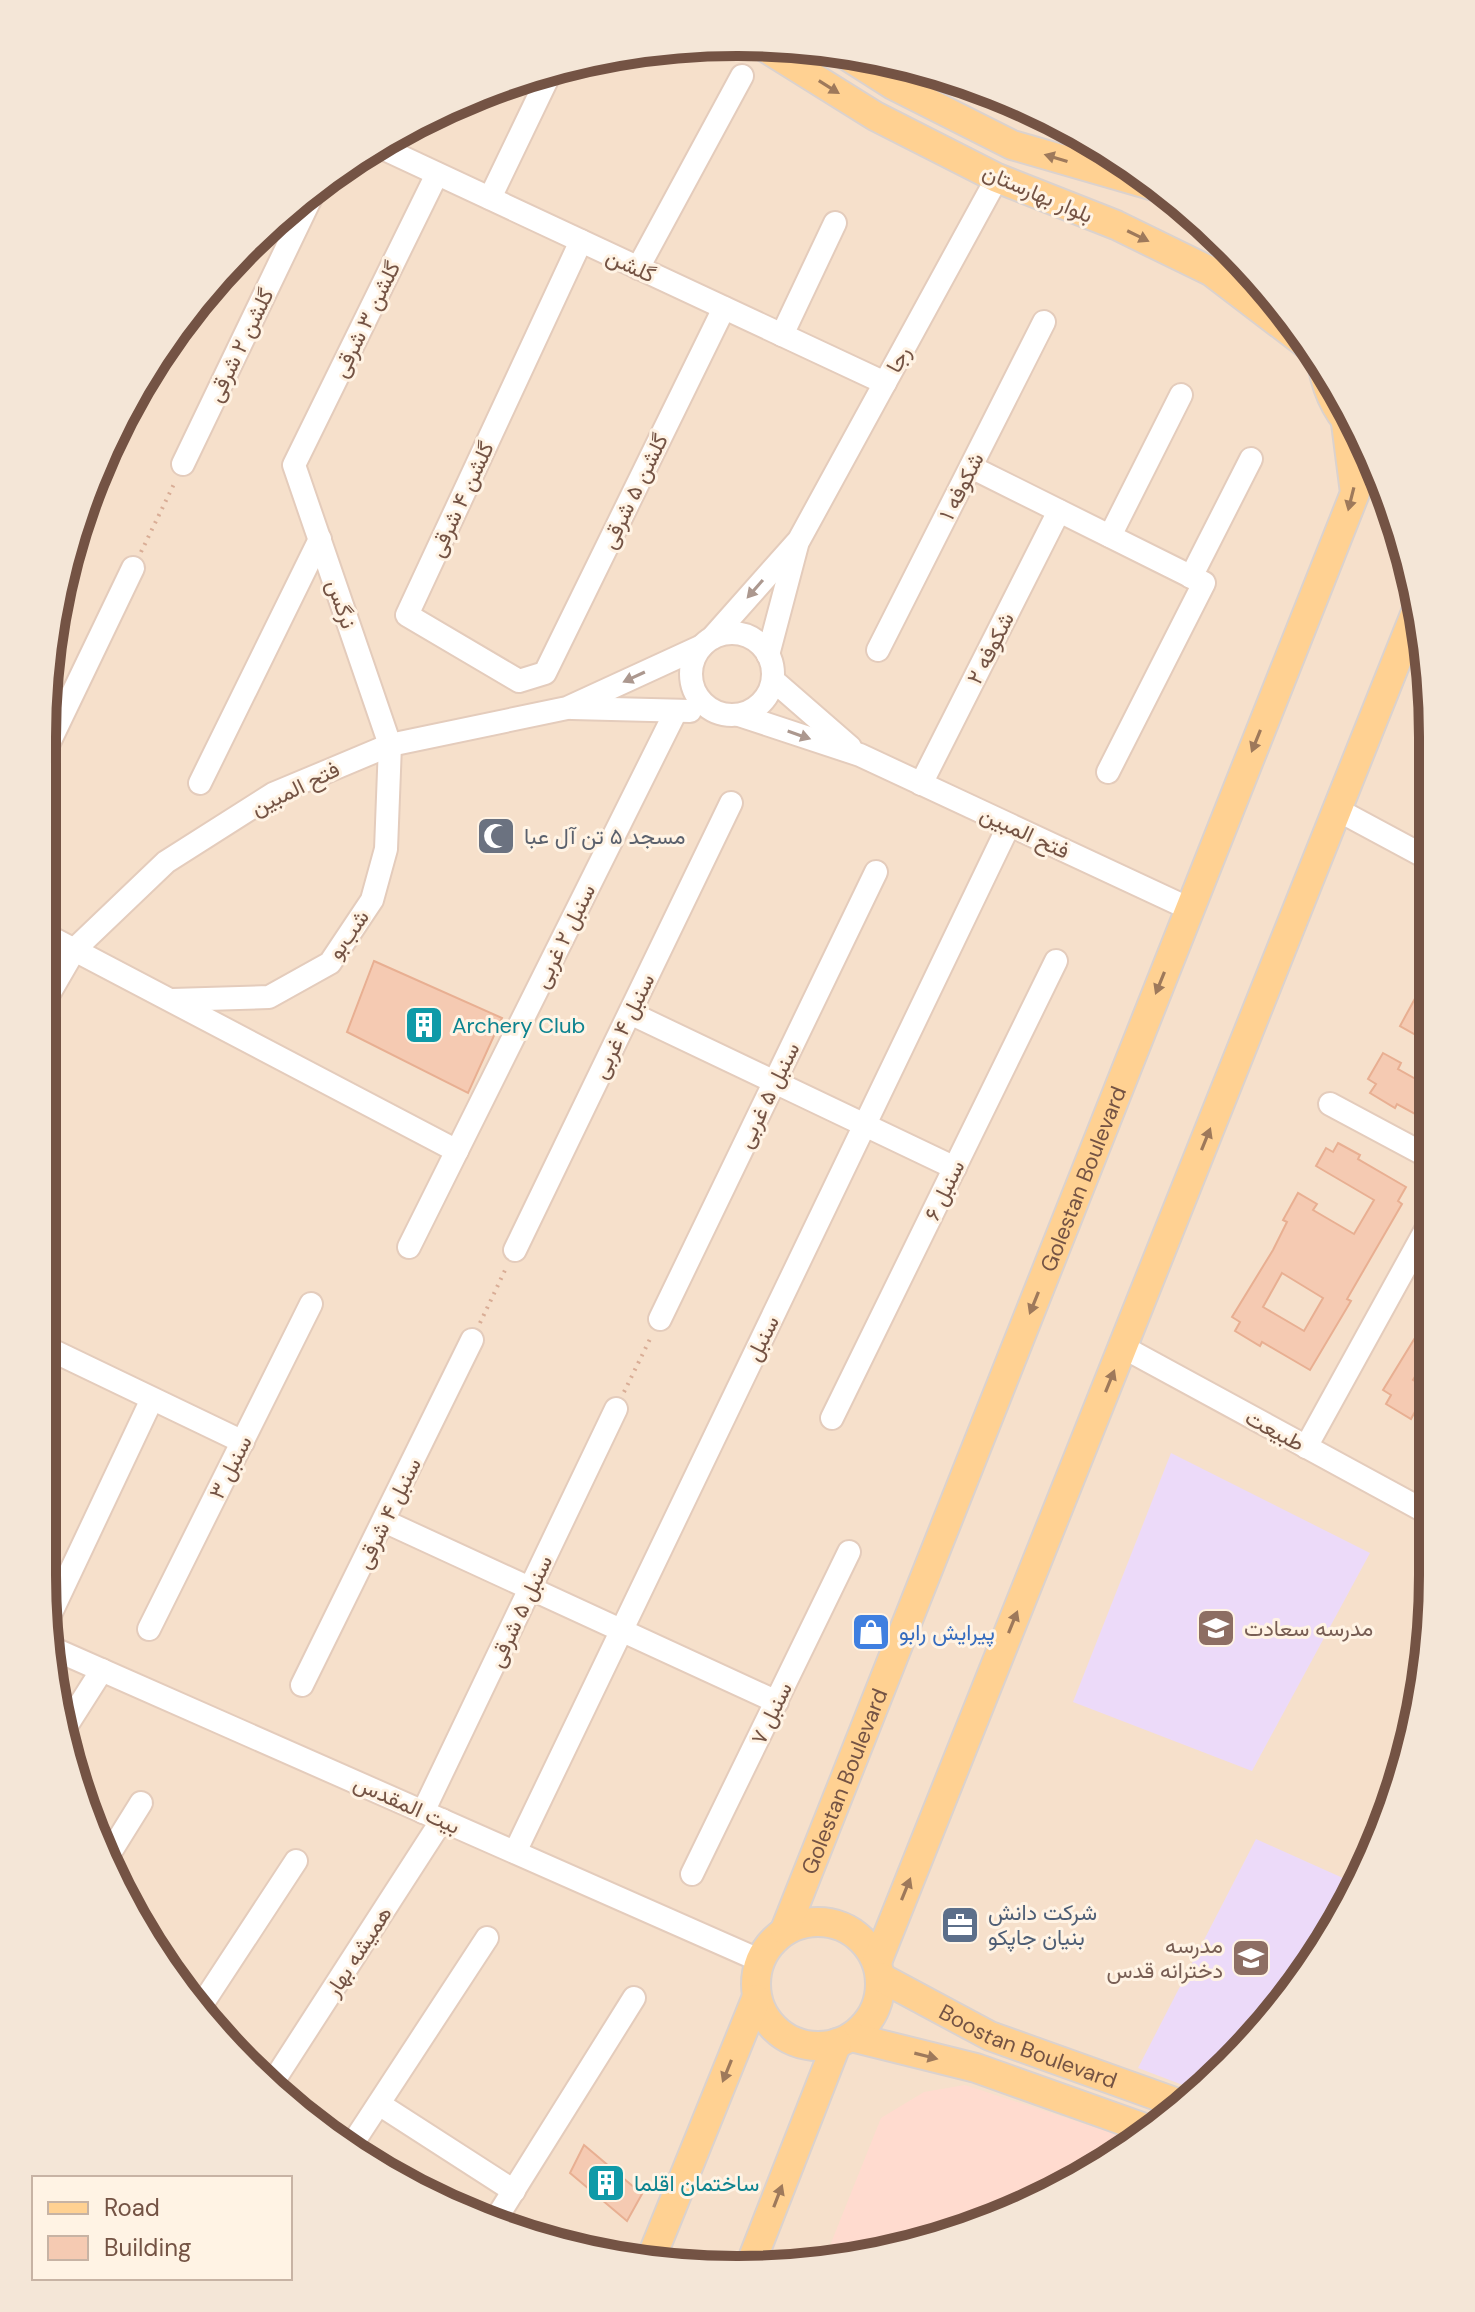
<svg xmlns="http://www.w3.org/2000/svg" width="1475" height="2312" viewBox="0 0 1475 2312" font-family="'DM Sans',Vazirmatn,sans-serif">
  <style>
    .residential { fill: #f6e0cb }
    .commercial { fill: #ffdbcf }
    .education { fill: #ecdaf9 }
    .building { fill: #f5cab2; stroke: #e8af92; stroke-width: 2; fill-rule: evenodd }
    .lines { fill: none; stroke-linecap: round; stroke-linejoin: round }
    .minor-casing { stroke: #e4ccbc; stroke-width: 26 }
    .major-casing { stroke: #dbd2ce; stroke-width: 32 }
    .path { stroke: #d9ad96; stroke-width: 4; stroke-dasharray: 2 6; stroke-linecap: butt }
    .minor { stroke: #fff; stroke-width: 22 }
    .major { stroke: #ffd192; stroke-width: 28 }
    .oneway { fill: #9e795b }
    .oneway2 { fill: #ac988f }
    .labels { text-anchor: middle; stroke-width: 6; stroke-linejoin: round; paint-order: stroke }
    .street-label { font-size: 22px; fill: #745344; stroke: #fff3e4 }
    .worship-label { font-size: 22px; fill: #5b616d; stroke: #fff3e4; text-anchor: start }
    .culture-label { font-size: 22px; fill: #0d838f; stroke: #fff3e4; text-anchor: start }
    .education-label { font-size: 22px; fill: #785e54; stroke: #fff3e4; text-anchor: start }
    .shop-label { font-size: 22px; fill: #366cbe; stroke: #fff3e4; text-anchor: start }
    .service-label { font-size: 22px; fill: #4e5e75; stroke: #fff3e4; text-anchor: start }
    .rim { fill: none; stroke: #745344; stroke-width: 10 }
  </style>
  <rect width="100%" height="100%" fill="#feefdd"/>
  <path class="residential" d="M692,44L828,48L961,79L1085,135L1196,214L1289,314L1361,430L1409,558L1432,692L1427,1665L1380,1841L1261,2033L1124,2153L918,2246L737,2270L514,2233L314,2126L159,1961L79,1798L42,1574L48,646L114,430L214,279L314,186L429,114L557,66Z"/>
  <path class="commercial" d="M965,2085L1137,2141L1124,2153L918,2246L825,2258L881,2118L924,2092Z"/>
  <g class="education">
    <path d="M1171,1453L1370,1553L1252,1771L1073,1702Z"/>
    <path d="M1256,1839L1354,1883L1261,2033L1196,2090L1138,2068Z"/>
  </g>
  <g class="building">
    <path d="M374,961L502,1018L468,1093L347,1032Z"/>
    <path d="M1430,971V1043L1400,1026Z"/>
    <path d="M1383,1053L1401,1063L1398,1069L1430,1087V1122L1397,1104L1395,1108L1370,1093L1376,1084L1368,1079Z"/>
    <path d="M1338,1143L1360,1155L1358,1159L1406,1187L1398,1201L1402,1204L1347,1299L1351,1301L1310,1370L1262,1342L1260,1346L1235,1331L1240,1322L1232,1317L1273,1250L1287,1222L1283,1220L1298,1193L1317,1204L1313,1210L1354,1234L1374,1200L1316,1166L1326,1148L1333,1152ZM1282,1273L1323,1298L1304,1331L1263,1307Z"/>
    <path d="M1429,1315V1354L1413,1380L1428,1389V1415L1417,1408L1411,1419L1386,1404L1391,1395L1383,1390Z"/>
    <path d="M584,2145L642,2194L627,2221L570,2173Z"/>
  </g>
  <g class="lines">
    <g class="minor-casing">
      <g id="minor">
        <path d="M378,146L885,383"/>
        <path d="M490,198L553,67"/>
        <path d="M581,241L407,615L519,681L545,673L724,308"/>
        <path d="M638,268L742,76"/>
        <path d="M782,335L835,223"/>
        <path d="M183,464L318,183"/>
        <path d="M971,467L1204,583L1108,772"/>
        <path d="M1110,536L1181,395"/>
        <path d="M1191,577L1251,459"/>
        <circle cx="732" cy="674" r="41"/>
        <path d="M712,638L799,540L997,178"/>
        <path d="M878,650L1044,322"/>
        <path d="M768,655L797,545"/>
        <path d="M773,680L850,747"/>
        <path d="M572,708L690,711"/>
        <path d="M739,715L860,755L1190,909"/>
        <path d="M47,747L133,568"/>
        <path d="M200,783L320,539"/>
        <path d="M921,784L1059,511"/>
        <path d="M1338,810L1431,860"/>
        <path d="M46,935L457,1151"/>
        <path d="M46,999L75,949L166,862L273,794L390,745L567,708L702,646"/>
        <path d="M172,1000L269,997L330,963L372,900L386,849L390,745L294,465L437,174"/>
        <path d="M630,1013L955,1168"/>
        <path d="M1330,1104L1429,1157"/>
        <path d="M44,1238L48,1229"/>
        <path d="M409,1247L676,711"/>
        <path d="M515,1250L731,803"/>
        <path d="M660,1319L876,872"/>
        <path d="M43,1346L243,1442"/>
        <path d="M1123,1347L1428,1513"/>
        <path d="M832,1418L1056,961"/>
        <path d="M1306,1447L1429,1224"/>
        <path d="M384,1521L777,1702"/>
        <path d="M49,1617L152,1399"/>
        <path d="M149,1629L311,1304"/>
        <path d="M54,1649L759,1960"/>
        <path d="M302,1685L472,1340"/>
        <path d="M67,1725L102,1670"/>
        <path d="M423,1812L616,1409"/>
        <path d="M515,1852L1009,825"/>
        <path d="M108,1856L141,1803"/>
        <path d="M692,1874L849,1552"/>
        <path d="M201,2006L296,1861"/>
        <path d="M273,2082L442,1820"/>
        <path d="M379,2104L514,2191"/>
        <path d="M351,2146L487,1938"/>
        <path d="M494,2222L634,1998"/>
      </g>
    </g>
    <g class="major-casing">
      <g id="major">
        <path d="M763,46L875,116L997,178L1116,225L1212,272L1309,346"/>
        <path d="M838,50L893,85L1012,145L1158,187"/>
        <path d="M1323,368C1328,394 1339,416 1359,434"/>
        <circle cx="818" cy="1984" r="62"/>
        <path id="s1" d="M785,1930L1355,493L1346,423"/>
        <path d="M877,1962L1418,607"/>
        <path id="s2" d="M880,1977L990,2036L1180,2104"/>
        <path d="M851,2037L976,2068L1150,2130"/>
        <path d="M652,2256L756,1999"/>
        <path d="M749,2268L837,2043"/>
      </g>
    </g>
    <g class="path">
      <path d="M141,552L174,484"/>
      <path d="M480,1323L507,1266"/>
      <path d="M624,1392L652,1335"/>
    </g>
    <use href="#minor" class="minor"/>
    <use href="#major" class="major"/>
  </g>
  <defs><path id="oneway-solid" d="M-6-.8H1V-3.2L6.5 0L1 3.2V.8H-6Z" transform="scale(2)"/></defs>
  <g class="oneway">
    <use href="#oneway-solid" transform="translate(829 87) rotate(32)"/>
    <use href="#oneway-solid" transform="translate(1056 158) rotate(-163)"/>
    <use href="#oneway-solid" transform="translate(1138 236) rotate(26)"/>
    <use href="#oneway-solid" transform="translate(1351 499) rotate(104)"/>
    <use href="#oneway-solid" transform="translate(1256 741) rotate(112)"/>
    <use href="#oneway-solid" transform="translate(1160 983) rotate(112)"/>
    <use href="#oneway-solid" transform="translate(1206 1139) rotate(-68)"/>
    <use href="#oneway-solid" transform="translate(1034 1303) rotate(112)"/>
    <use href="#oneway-solid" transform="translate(1110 1381) rotate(-68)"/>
    <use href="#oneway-solid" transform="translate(1013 1622) rotate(-68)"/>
    <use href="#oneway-solid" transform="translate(906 1889) rotate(-68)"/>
    <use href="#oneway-solid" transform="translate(926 2056) rotate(14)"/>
    <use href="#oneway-solid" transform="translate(727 2071) rotate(112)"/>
    <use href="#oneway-solid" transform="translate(778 2196) rotate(-69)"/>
  </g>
  <g class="oneway2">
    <use href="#oneway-solid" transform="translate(755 589) rotate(131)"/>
    <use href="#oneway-solid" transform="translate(634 677) rotate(155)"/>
    <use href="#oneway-solid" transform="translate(799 735) rotate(19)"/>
  </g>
  <defs>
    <g id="mosque-square" transform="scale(2)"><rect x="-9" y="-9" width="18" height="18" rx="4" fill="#6b7280" stroke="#fff3e4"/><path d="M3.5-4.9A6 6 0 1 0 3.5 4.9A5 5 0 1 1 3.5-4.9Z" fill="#fff"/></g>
    <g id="building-square" transform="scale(2)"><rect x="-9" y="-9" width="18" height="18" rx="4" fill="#0f9aa8" stroke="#fff3e4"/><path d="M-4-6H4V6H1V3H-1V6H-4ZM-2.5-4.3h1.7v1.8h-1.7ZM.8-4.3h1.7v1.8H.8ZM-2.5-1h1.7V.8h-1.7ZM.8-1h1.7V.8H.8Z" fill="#fff"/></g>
    <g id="school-square" transform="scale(2)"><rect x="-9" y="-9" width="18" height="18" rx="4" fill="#8d6e63" stroke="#fff3e4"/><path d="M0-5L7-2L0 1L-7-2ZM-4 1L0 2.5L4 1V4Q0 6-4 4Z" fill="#fff"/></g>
    <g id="shop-square" transform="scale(2)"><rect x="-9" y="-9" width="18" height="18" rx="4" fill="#3f7fe0" stroke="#fff3e4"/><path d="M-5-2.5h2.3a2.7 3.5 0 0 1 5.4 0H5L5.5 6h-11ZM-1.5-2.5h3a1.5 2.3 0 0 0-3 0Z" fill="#fff"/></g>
    <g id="office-square" transform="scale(2)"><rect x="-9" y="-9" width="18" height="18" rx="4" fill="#5c6f8a" stroke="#fff3e4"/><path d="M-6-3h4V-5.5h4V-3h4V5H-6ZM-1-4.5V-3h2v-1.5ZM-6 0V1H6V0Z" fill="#fff"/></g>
  </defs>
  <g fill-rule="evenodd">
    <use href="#mosque-square" x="496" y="836"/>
    <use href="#building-square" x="424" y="1025"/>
    <use href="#school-square" x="1216" y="1628"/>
    <use href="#shop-square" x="871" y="1632"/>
    <use href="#office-square" x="960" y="1925"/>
    <use href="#school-square" x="1251" y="1958"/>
    <use href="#building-square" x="606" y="2183"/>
  </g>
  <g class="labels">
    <g class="street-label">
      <text transform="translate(1038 193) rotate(23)" y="8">بلوار بهارستان</text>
      <text transform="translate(631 265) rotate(25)" y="8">گلشن</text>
      <text transform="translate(366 319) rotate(-64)" y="8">گلشن ۳ شرقی</text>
      <text transform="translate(240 345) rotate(-64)" y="8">گلشن ۲ شرقی</text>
      <text transform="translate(898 359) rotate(-61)" y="8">رجا</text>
      <text transform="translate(961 486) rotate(-63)" y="8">شکوفه ۱</text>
      <text transform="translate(634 491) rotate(-64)" y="8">گلشن ۵ شرقی</text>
      <text transform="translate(461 499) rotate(-65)" y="8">گلشن ۴ شرقی</text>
      <text transform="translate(342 604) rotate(71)" y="8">نرگس</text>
      <text transform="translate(990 648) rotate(-63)" y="8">شکوفه ۲</text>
      <text transform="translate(295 788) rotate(-26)" y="8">فتح المبین</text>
      <text transform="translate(1025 832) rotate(25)" y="8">فتح المبین</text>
      <text transform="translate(348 934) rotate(-55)" y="8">شب‌بو</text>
      <text transform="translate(564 936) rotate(-64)" y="8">سنبل ۲ غربی</text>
      <text transform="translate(623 1026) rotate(-64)" y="8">سنبل ۴ غربی</text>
      <text transform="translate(768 1095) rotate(-64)" y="8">سنبل ۵ غربی</text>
      <text dy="8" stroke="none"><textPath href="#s1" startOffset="808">Golestan Boulevard</textPath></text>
      <text transform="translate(944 1190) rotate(-64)" y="8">سنبل ۶</text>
      <text transform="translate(762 1338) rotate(-64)" y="8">سنبل</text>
      <text transform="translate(1275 1430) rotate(28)" y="8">طبیعت</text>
      <text transform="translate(230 1467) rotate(-63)" y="8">سنبل ۳</text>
      <text transform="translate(388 1513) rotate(-64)" y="8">سنبل ۴ شرقی</text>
      <text transform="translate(520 1611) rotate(-65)" y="8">سنبل ۵ شرقی</text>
      <text transform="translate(771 1713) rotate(-64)" y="8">سنبل ۷</text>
      <text dy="8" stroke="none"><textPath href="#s1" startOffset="160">Golestan Boulevard</textPath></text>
      <text transform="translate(407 1804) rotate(24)" y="8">بیت المقدس</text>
      <text transform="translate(358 1951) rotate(-57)" y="8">همیشه بهار</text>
      <text dy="8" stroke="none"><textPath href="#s2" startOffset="164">Boostan Boulevard</textPath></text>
    </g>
    <g class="worship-label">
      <text x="524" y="844">مسجد ۵ تن آل عبا</text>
    </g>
    <g class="culture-label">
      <text x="452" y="1033">Archery Club</text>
      <text x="634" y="2191">ساختمان اقلما</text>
    </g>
    <g class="education-label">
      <text x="1244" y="1636">مدرسه سعادت</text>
      <text x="1223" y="1953" text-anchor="end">مدرسه<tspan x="1223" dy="25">دخترانه قدس</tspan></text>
    </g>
    <g class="shop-label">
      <text x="899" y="1640">پیرایش رابو</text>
    </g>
    <g class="service-label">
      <text x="988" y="1920">شرکت دانش<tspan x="988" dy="25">بنیان جاپکو</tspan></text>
    </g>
  </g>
  <path d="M0 0H1475V2312H0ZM737 56H738A681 681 0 0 1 1419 737V1575A681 681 0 0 1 738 2256H737A681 681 0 0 1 56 1575V737A681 681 0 0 1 737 56Z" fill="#f4e6d7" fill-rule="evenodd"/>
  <path class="rim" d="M737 56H738A681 681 0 0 1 1419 737V1575A681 681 0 0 1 738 2256H737A681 681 0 0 1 56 1575V737A681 681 0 0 1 737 56Z"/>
  <rect x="32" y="2176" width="260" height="104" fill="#fff3e4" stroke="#c7b3a4" stroke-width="2"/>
  <rect x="48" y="2202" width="40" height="12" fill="#ffd192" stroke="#c7b3a4" stroke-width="2"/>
  <text x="104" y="2216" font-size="24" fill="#745344">Road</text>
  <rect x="48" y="2236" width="40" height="24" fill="#f5cab2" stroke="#c7b3a4" stroke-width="2"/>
  <text x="104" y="2256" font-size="24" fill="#745344">Building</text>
</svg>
